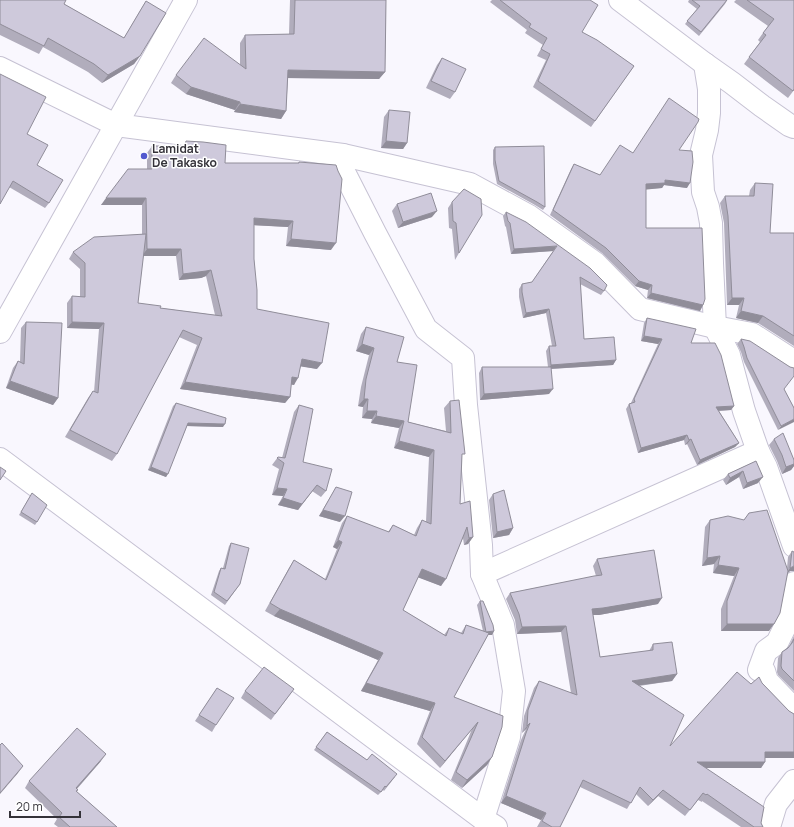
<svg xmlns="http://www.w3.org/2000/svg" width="794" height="827" viewBox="0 0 794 827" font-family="Manrope,sans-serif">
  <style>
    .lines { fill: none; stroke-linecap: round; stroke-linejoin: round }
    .minor-casing { stroke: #c6c2d3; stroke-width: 24 }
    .minor { stroke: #fff; stroke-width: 22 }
    .wall { fill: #b1adbc; fill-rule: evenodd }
    .shaded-wall { fill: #908d99 }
    .building { fill: #cec9db; stroke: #908d99 }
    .poi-dot { fill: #5259cf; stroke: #fff; stroke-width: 1.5 }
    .labels { text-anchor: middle; stroke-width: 3; stroke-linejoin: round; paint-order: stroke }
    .poi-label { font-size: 12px; font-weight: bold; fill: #343239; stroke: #fff; text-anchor: start }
  </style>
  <rect width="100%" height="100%" fill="#f9f7fe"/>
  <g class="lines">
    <g class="minor-casing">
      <g id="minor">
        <path d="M620,0L705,64L732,83L762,106L789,125L794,127"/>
        <path d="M705,64L709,89V113L707,130L701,155L703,192L708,207L711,223L712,263L715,327L729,355L744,411L758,451L766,467L794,546"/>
        <path d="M0,68L116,125L343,155L470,184L529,216L595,263L640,309L715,327L752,334L794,361"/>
        <path d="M343,155L344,172L375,233L426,329L463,358L466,405L481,545L482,574L503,625L514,691L509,737L483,819"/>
        <path d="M0,332L186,0"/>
        <path d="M0,459L483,819L496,827"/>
        <path d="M482,574L758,451"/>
        <path d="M794,583L786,625L777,643L766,651L759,670L764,671L767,681L794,709"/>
        <path d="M769,827L776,804L794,781"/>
      </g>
    </g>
    <use href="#minor" class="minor"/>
  </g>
  <g class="wall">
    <path d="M0,0L64,4L124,38L141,9L146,1L140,56L134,64L102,83L88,72L43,47L39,54L0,35Z"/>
    <path d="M290,0H386L385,72L379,79L288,78L286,111L281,119L234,112L235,110L186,94L171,83L176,75L240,65V43L245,35L289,34Z"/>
    <path d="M492,0H590L582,32L634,66L591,127L533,87L546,60L537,56L543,45L525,33L527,30L490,2Z"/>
    <path d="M689,0H727L725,4L699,36L685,24L697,9L688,2Z"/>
    <path d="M736,0H794V90L788,98L744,64L760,42L758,40L768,26L734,2Z"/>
    <path d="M442,58L455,92L450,99L426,88L437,65Z"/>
    <path d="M389,110L407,143L403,149L381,148L384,117Z"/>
    <path d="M27,134L37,165L49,203L45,208L9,187Z"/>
    <path d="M186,141L225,163H298L299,162L331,250L286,246L288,227L254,225V259L257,309L317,369L301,366L294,385L291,384L290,397L285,403L180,389L197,345L179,337L117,454L112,461L65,437L88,398L93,391L94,392L99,329L67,328V303L72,296L80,297V269L69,259L73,252L142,234V205H101L147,169V153L152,146H183ZM143,256H176L179,280L201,278L206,276L215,315L160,308L138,303Z"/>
    <path d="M495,147L545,207L543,210L535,205L497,184L493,164V150Z"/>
    <path d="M679,150L687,188L664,185L662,188L646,189V228L703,305L700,311L647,298L648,290L635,286L602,253L550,215L571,169L574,164L600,175L633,153Z"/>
    <path d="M755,183L770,233H794V346L758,323L736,318L739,305H727L724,223L720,203L725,196H749L750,190Z"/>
    <path d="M481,199L459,253L455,260L452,229L449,228L448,208L452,202Z"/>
    <path d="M397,204L432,217L398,228L392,211Z"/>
    <path d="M506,212L604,291L601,295L580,284L584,339L616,360L613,365L551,369L549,394L480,400L479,373L482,367H548L546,351L549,346H552L546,313L523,318L519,297V289L522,284L532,282L553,251L511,254L506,227L505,226L503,216Z"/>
    <path d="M647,318L691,343L734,406L731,410L719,411L739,443L735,447L697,465L687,444L685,445L684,440L638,453L626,409L629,404L631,403L658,344L641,341L644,323Z"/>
    <path d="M26,322L58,398L53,405L6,388L13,368L18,361L20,362L21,328Z"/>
    <path d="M366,327L397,362L408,422L446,431L444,408L450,401L462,458L460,504L473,537L468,544L464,545L463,538L441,586L418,577L403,610L444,635L449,628L461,633L466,625L483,631L477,605L480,601L494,631L492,635H488L454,697L503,716L492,757L487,765L462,788L451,780L472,729L440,768L417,744L430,711L361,691L378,660L274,616L265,611L289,568L294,560L325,579L337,549L333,547L342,523L347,516L388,532L393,525L414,535L417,528L422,520L426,522L429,457L394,448L399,428L371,423L372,419L362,418L363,407L358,406L361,387L369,355L356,351L361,334Z"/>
    <path d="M741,339L790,367L784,389L794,408L778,430L744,362L741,352L737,344Z"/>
    <path d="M176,403L223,427L187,426L166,477L148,470L173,406Z"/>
    <path d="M299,405L303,462L326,491L321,497L312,491L298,510L278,505L283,496L272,495L279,469L272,465L278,457L282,458L294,412Z"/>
    <path d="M774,439L794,460V466L791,470L782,474L777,461L769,445Z"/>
    <path d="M756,461L758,483L743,489L739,477L726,485L723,480L728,474Z"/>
    <path d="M336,487L340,522L319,516L332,494Z"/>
    <path d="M32,493L37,522L35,525L19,515Z"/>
    <path d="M493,494L513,528L509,535L493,538L489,500Z"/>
    <path d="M749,513L787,568L788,557L792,551L790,571L788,573L769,631H721V609L734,576L713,573L714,564L702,566L705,527L710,520H744Z"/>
    <path d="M231,543L240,584L225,605L211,595L219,571L221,568H223L229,546Z"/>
    <path d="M597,559L658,604L599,615H593L600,657L649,651L653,644L677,674L672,681L639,686L670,746L751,684L762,683L789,711L794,714V758H765V762L761,768H706L761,823L763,827H741L702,801V802L698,800L685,816L658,796L648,806L636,794L627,809L580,787L560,827H537L541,820L501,803L521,740L526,729L522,733L524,716L534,688L539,681L571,693L561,632L517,634L515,620L506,599L510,593L596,576L593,566Z"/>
    <path d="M794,636V691L778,675L777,672L778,658L782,652L789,646Z"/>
    <path d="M217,688L216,725L212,732L195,721Z"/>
    <path d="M294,689L271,720L241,698L245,691Z"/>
    <path d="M327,732L367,760L395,777L384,791L383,790L378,795L314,750Z"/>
    <path d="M101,761L77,789L76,791L117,827H58L54,824L57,819L25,788L29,781Z"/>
  </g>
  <g class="shaded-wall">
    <path d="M140,56L134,64L102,83L108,75Z"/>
    <path d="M288,70L385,72L379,79L283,78Z"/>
    <path d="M191,87L240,102L235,110L186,94Z"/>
    <path d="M240,104L286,111L281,119L234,112Z"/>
    <path d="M386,141L407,143L403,149L381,148Z"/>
    <path d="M665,180L690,183L687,188L664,185L662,188L642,190L646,184Z"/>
    <path d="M106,198H146L142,205H101Z"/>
    <path d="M437,211L432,217L398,228L403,222Z"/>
    <path d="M254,218L293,221L288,227L249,225Z"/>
    <path d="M291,239L336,243L331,250L286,246Z"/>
    <path d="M557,246L553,251L511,254L514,249Z"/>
    <path d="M147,249H181L176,256H142Z"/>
    <path d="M211,270L206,276L201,278L179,280L183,274Z"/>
    <path d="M639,281L652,285L648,290L635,286Z"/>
    <path d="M651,293L703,305L700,311L647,298Z"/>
    <path d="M732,298H744L739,305H727Z"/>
    <path d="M549,309L546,313L523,318L526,313Z"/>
    <path d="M741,311L763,316L758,323L736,318Z"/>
    <path d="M72,322L104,323L99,329L67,328Z"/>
    <path d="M644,336L662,339L658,344L641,341Z"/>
    <path d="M362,344L374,348L369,355L356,351Z"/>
    <path d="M302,359L322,363L317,369L298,366Z"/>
    <path d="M616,360L613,365L548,369L551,365Z"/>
    <path d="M292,377L298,378L294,385L288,384Z"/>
    <path d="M10,381L58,398L53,405L6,388Z"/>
    <path d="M185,382L290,397L285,403L180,389Z"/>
    <path d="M553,389L549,394L480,400L484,394Z"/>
    <path d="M364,399H368L363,407L358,406Z"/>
    <path d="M734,406L731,410L713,411L716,407Z"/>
    <path d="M367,411H377L372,419L362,418Z"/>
    <path d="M376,416L404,421L399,428L371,423Z"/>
    <path d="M794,419V422L778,430L781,426Z"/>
    <path d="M188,423L225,424L223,427L186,426Z"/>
    <path d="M687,435L684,440L638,453L641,448Z"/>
    <path d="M691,439L687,444L685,445L689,440Z"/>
    <path d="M399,441L434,450L429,457L394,448Z"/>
    <path d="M739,443L735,447L697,465L700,460Z"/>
    <path d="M794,464V466L791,470L782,474L786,467Z"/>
    <path d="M151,467L168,474L166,477L148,470Z"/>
    <path d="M743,471L739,477L726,485L730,478Z"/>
    <path d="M763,477L758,483L743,489L747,483Z"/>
    <path d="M317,485L298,510L278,505L283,498Z"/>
    <path d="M277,488L287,489L283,496L272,495Z"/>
    <path d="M323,510L345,516L340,522L319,516Z"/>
    <path d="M513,528L509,535L493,538L497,532Z"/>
    <path d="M473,537L468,544L464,545L469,538Z"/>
    <path d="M338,540L342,542L337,549L333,547Z"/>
    <path d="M720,556L714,564L702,566L707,558Z"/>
    <path d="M718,565L739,568L734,576L713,573Z"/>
    <path d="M794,566V571H790L786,574L790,568Z"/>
    <path d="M422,569L446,579L441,586L417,577Z"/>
    <path d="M662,598L658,604L599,615H587L592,609Z"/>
    <path d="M280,609L383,653L378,660L274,616Z"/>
    <path d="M727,624H774L769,631H721Z"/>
    <path d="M566,626L561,632L517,634L522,627Z"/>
    <path d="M494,631L492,635H484L486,632Z"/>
    <path d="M677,674L672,681L627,687L632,681Z"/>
    <path d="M366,683L435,703L430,711L361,691Z"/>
    <path d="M478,722L472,729L440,768L445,761Z"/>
    <path d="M530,723L526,729L522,733L527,726Z"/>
    <path d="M765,752H794V758H761Z"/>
    <path d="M106,754L101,761L71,795L76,788Z"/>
    <path d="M492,757L487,765L462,788L467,780Z"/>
    <path d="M697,762H765L761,768H692Z"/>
    <path d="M23,766L18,773L0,794V793Z"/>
    <path d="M663,790L658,796L648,806L653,800Z"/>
    <path d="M506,796L546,813L541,820L501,803Z"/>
  </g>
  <g class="building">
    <path d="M0,0H66L64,4L124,38L146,1L166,13L140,56L108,75L94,64L48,38L44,46L0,24Z"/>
    <path d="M295,0H386L385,72L288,70L286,111L240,104V102L191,87L176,75L204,38L246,69L245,35L294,34Z"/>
    <path d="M500,0H590L598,5L582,32L597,40L634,66L595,121L538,81L550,54L541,49L547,38L529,27L531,24Z"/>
    <path d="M692,0H727L701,32L687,21L700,6Z"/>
    <path d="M747,0H794V89L793,91L749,57L766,35L763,33L774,19Z"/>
    <path d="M442,58L466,69L455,92L431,81Z"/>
    <path d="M0,74L46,97L27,134L48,145L37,165L63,180L49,203L13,181L0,204Z"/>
    <path d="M669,98L699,119L698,122L679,150L692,151L693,162L690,183L665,180V183L646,184V228H702L705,299L703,305L651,293L652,285L639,281L606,248L553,210L574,164L600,175L620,145L633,153Z"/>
    <path d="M389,110L410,112L407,143L386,141Z"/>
    <path d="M186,141L203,142L226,145L225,163H299V162L336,165L338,171L342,179L336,243L291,239L293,221L254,218V259L257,290V309L329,323L322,363L302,359L298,378L292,377L290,397L185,382L202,338L183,330L117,454L70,430L93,391L98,393L104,323L72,322V296L85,297V263L73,252L94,237L146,234L138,303L161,306L160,308L222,316L211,270L206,271L183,274L181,249H147L146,198H106L128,169H152V146H185Z"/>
    <path d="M544,146L545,207L537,202L499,181L495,160V147Z"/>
    <path d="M755,183L773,184L770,233H794V336L763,316L741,311L744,298H732L728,216L725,196H754Z"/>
    <path d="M464,189L481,199L482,215L459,253L456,223L453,221L452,202Z"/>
    <path d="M431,193L437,211L403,222L397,204Z"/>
    <path d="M506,212L526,222L590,268L607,285L604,291L580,277L584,339L614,337L616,360L551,365L549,346H556L549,309L526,313L522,292V284L532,282L557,246L514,249L510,223L508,221Z"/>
    <path d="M647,318L696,329L691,343H715L721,355L734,406L716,407L739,443L700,460L691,439L689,440L687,435L641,448L629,404L635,402L634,399L662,339L644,336Z"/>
    <path d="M26,322L62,323L58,398L10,381L18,361L24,364Z"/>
    <path d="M366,327L404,337L397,362L417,365L408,422L451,433L450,401L459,400L465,454H462L460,504L470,501L473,537L469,538L467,527L446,579L422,569L403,610L446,636L449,628L463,634L466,625L489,633L454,697L503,716L502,727L492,757L467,780L456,772L478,722L445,761L422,737L435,703L366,683L383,653L280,609L270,603L294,560L326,580L342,542L338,540L347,516L389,532L393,525L416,536L422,520L431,524L434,450L399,441L404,421L376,416L377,411H367L368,399H364L366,379L374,348L362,344Z"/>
    <path d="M741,339L750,341L790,367L794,368V376L784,389L794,408V419L781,426L747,358L744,347Z"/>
    <path d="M482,367H551L553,389L484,394Z"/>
    <path d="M176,403L226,418L225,424L188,423L168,474L151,467Z"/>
    <path d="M299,405L313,409L303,462L332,469L326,491L317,485L302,504L283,498L287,489L277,488L284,463L277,458L278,457L285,458Z"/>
    <path d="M783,433L794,460V464L786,467L782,455L774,439Z"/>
    <path d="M756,461L763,477L747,483L743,471L730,478L728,474Z"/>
    <path d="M0,467L6,471L0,480Z"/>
    <path d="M336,487L352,492L345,516L323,510Z"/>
    <path d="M504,490L513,528L497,532L493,494Z"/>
    <path d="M32,493L47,505L37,522L21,512Z"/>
    <path d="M767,510L788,571L780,613L774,624H727V601L739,568L718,565L720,556L707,558L710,520L728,516L744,520L749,513Z"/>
    <path d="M231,543L249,548L240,584L227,601L214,592L221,568L225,569Z"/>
    <path d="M654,550L662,598L603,608L592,609L600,657L653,650V644L672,642L677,674L632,681L684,715L670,746L737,672L751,684L759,677L762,683L789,711L794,714V752H765V762H697L764,807L761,823L763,827H754L707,794L706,795L703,793L690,810L663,790L653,800L640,787L631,803L583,780L576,795L560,827H552L542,821L546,813L506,796L526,733L530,723L527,726L528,710L539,681L577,695L566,626L522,627L519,614L510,593L594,576L602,575L597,559Z"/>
    <path d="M792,551L794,552V566L790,568Z"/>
    <path d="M480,601H483L493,625L494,631L486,632Z"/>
    <path d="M794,639V681L782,669L781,666L782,652L788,648L792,643Z"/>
    <path d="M264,667L294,689L275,714L245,691Z"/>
    <path d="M217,688L234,698L216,725L199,715Z"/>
    <path d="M77,728L106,754L76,788L78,790L76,791L117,827H70L59,817L62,813L29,781Z"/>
    <path d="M327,732L367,760L372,754L397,774L386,787L385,786L381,792L316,747Z"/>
    <path d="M2,743L23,766L0,793V745Z"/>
  </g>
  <circle class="poi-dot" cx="144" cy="156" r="4"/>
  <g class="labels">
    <g class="poi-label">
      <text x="152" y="153">Lamidat<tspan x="152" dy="14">De Takasko</tspan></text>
    </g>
  </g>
  <path d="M10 811v6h70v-6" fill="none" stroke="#343239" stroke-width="2"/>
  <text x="16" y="811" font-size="12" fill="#343239" stroke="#ffffff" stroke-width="3" paint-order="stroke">20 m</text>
</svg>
